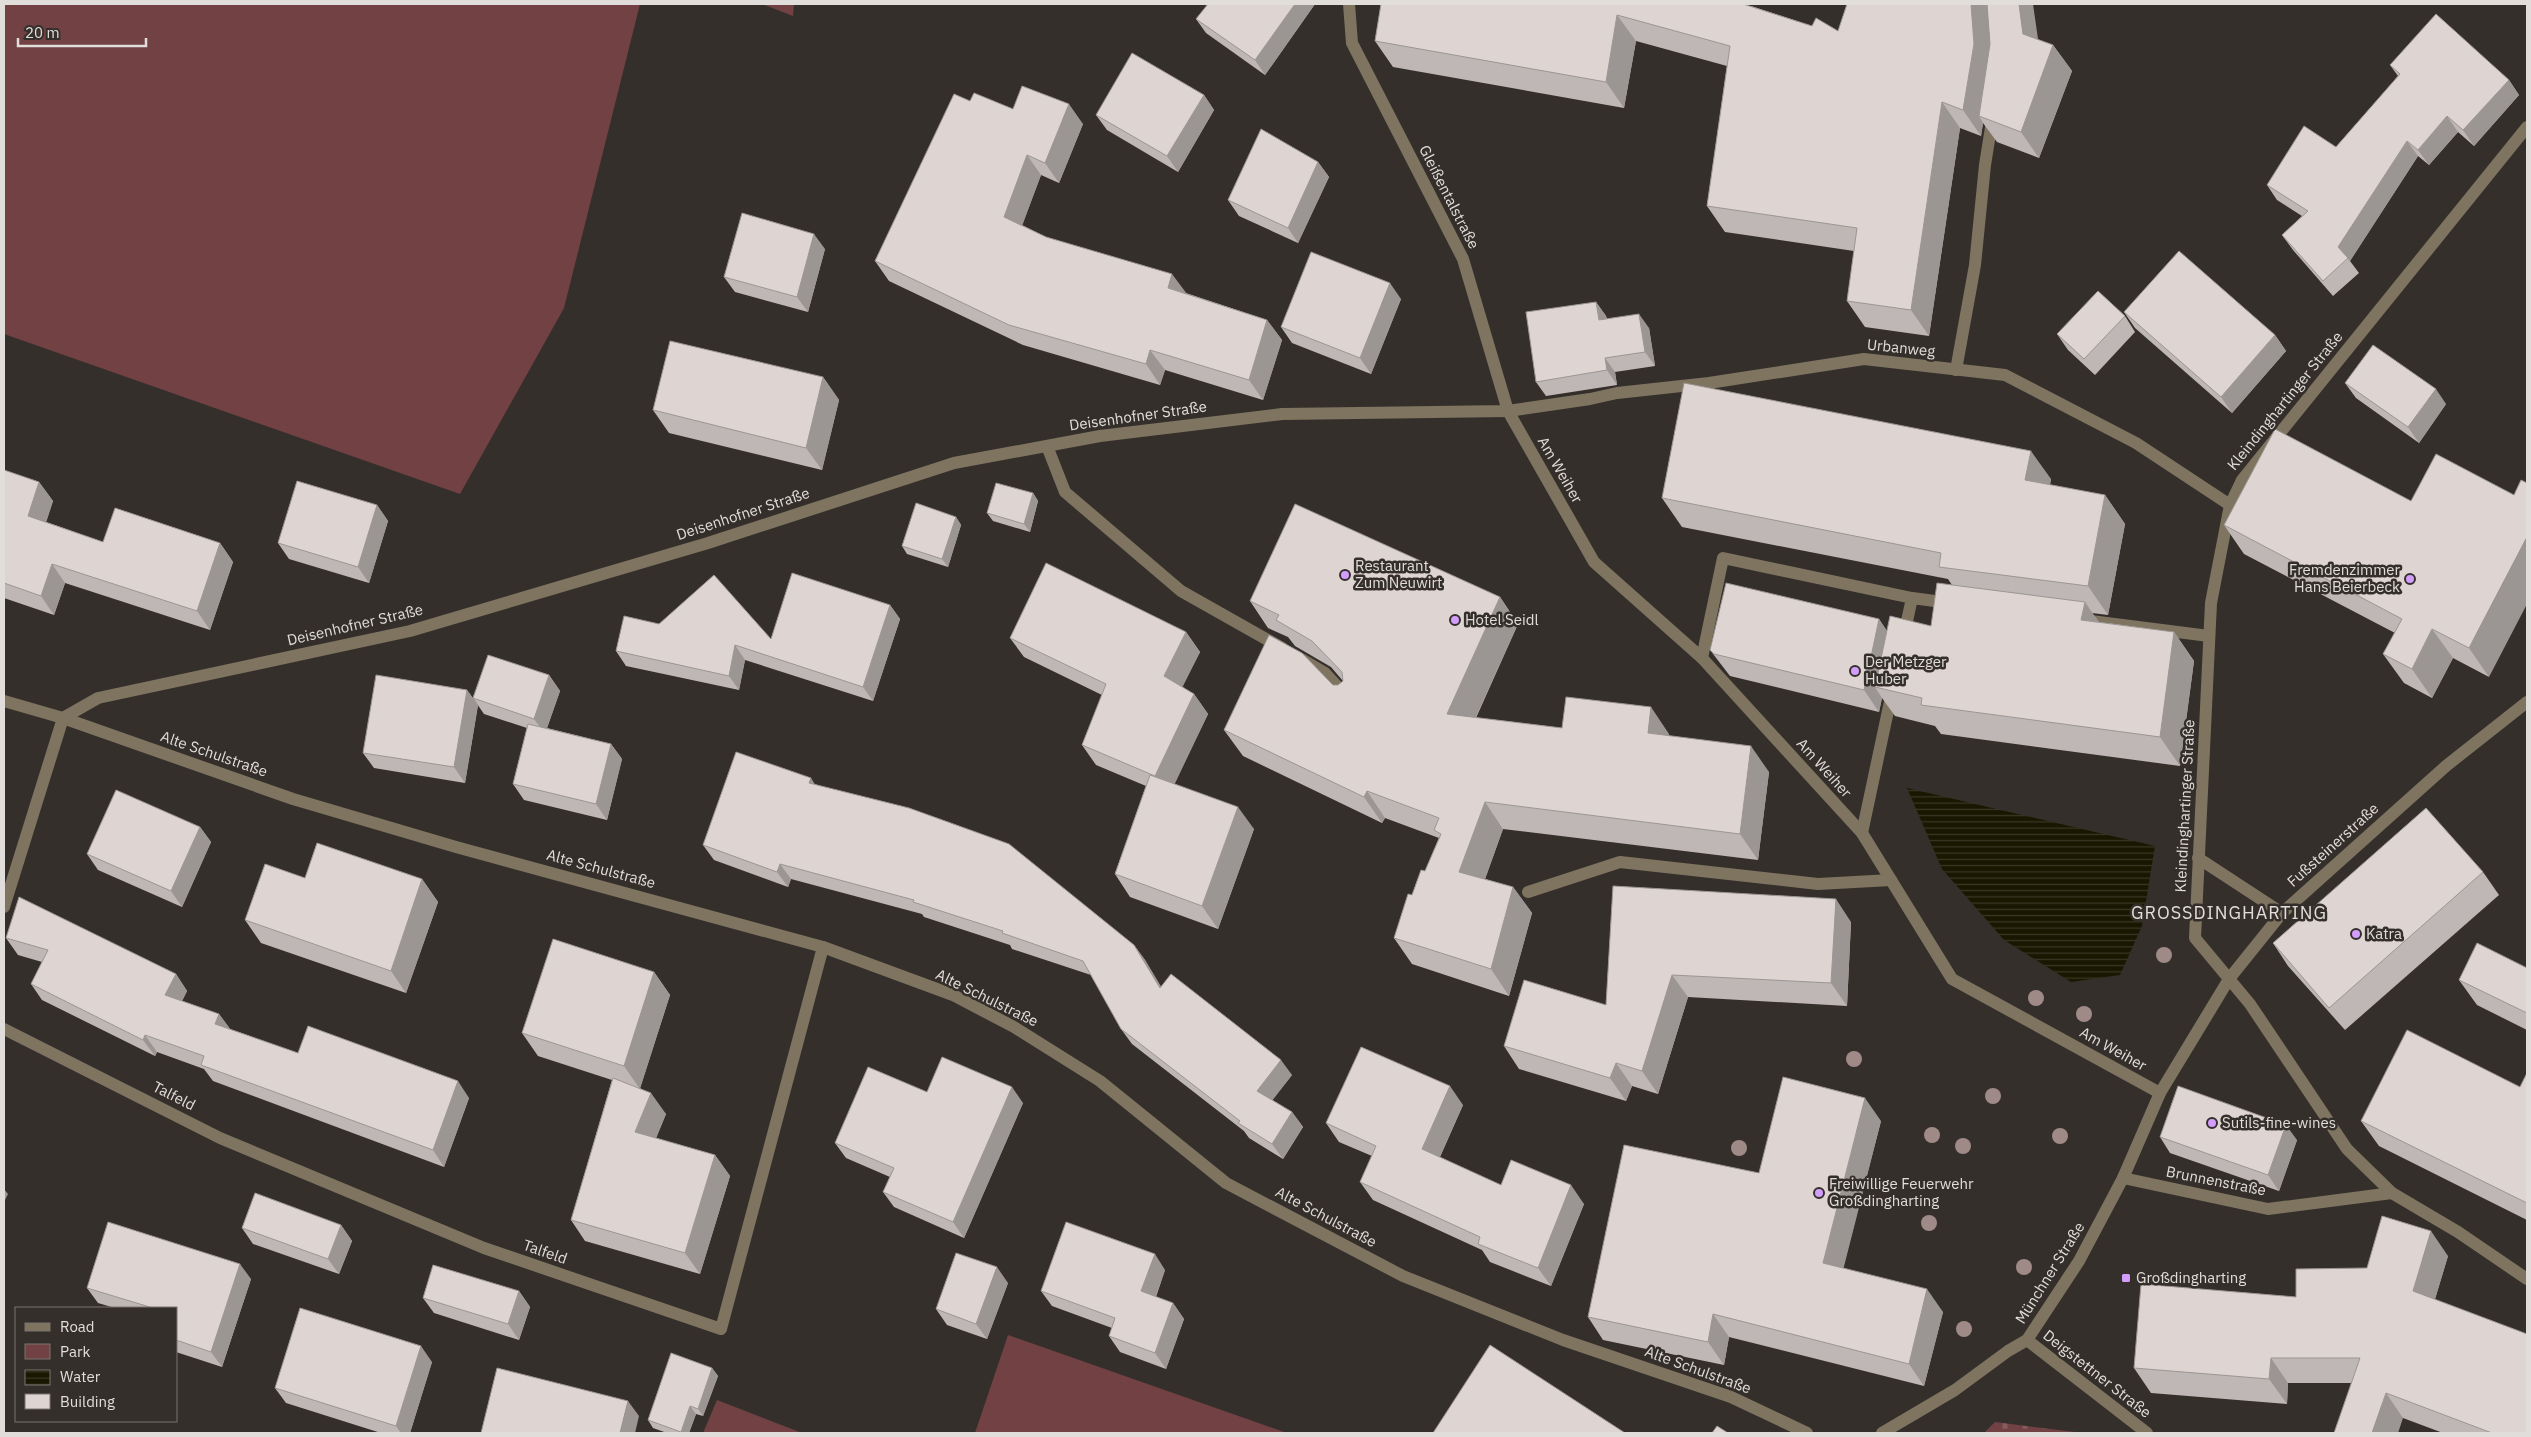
<svg xmlns="http://www.w3.org/2000/svg" width="2531" height="1437" viewBox="0 0 2531 1437" font-family="'IBM Plex Sans',sans-serif">
  <style>
    .green { fill: #714144 }
    .cemetery { fill: url(#cemetery-stones) }
    .water { fill: url(#water-rules) }
    .lines { fill: none; stroke-linecap: round; stroke-linejoin: round }
    .minor { stroke: #7e7460; stroke-width: 12 }
    .tree { fill: #a08a88 }
    .wall { fill: #bfb7b5 }
    .shaded-wall { fill: #9b9593 }
    .building { fill: #ded5d2; stroke: #9b9593 }
    .poi-dot { fill: #d29dfd; stroke: #352f2b; stroke-width: 2 }
    .labels { text-anchor: middle; stroke-width: 5; stroke-linejoin: round; paint-order: stroke }
    .street-label { font-size: 15px; fill: #e1ddda; stroke: #352f2b }
    .poi-label { font-size: 15px; fill: #e1ddda; stroke: #352f2b; text-anchor: start }
    .quarter-label { font-size: 18px; letter-spacing: 1px; fill: #e1ddda; stroke: #352f2b }
  </style>
  <defs>
    <pattern id="cemetery-stones" width="16" height="16" patternUnits="userSpaceOnUse" patternTransform="scale(1.25)"><rect width="16" height="16" fill="#714144"/><path d="M2 7V4a2 2 0 0 1 4 0v3zM10 15v-3a2 2 0 0 1 4 0v3z" fill="#855c5e"/></pattern>
    <pattern id="water-rules" width="6" height="5" patternUnits="userSpaceOnUse" patternTransform="scale(1.25)"><rect width="6" height="5" fill="#191700"/><path d="M0 2.5h6" fill="none" stroke="#3a3825"/></pattern>
  </defs>
  <rect width="100%" height="100%" fill="#352f2b"/>
  <g class="green">
    <path d="M4,4H640L564,308L460,494L4,334Z"/>
    <path d="M762,4H794L793,16Z"/>
    <path d="M1008,1335L1287,1433H975Z"/>
    <path d="M717,1400L802,1433H703Z"/>
  </g>
  <path class="cemetery" d="M1995,1422L2083,1433H1984Z"/>
  <path class="water" d="M1907,788L2155,846L2142,926L2120,975L2071,982L2004,940L1942,869Z"/>
  <g class="lines">
    <g class="minor">
      <path d="M1349,4L1352,43L1463,259L1508,411L1594,562L1702,658L1862,833L1952,979L2160,1093"/>
      <path d="M2527,127L2242,480L2230,505L2211,603L2195,938L2250,1004L2347,1149L2392,1193L2458,1232L2527,1279"/>
      <path d="M1956,370L1975,265L1985,165L1993,115"/>
      <path d="M1047,446L1065,492L1181,591L1282,648"/>
      <path d="M1912,598L1950,603"/>
      <path d="M2083,620L2209,636"/>
      <path d="M1702,658L1723,558L1912,598L1904,635"/>
      <path d="M1301,659L1325,673L1347,697"/>
      <path d="M4,701L63,718L293,799L456,847L823,947L953,995L1014,1027L1100,1081L1226,1183L1403,1276L1563,1340L1731,1397L1807,1433"/>
      <path d="M63,718L98,698L410,631L708,543L954,463L1100,436L1282,414L1508,411L1590,399L1617,393L1709,383L1864,359L2005,375L2136,443L2230,505"/>
      <path d="M1862,833L1892,692"/>
      <path d="M2198,858L2282,913"/>
      <path d="M1528,892L1620,862L1818,884L1891,880"/>
      <path d="M4,907L63,718"/>
      <path d="M4,1029L220,1138L484,1248L721,1329L823,947"/>
      <path d="M2123,1178L2268,1209L2392,1193"/>
      <path d="M2027,1340L2147,1433"/>
      <path d="M1882,1433L1955,1390L2008,1351L2027,1340L2079,1261L2123,1178L2160,1093L2229,979L2282,913L2446,766L2527,702"/>
    </g>
  </g>
  <g class="tree">
    <circle cx="2164" cy="955" r="8"/>
    <circle cx="2036" cy="998" r="8"/>
    <circle cx="2084" cy="1014" r="8"/>
    <circle cx="1854" cy="1059" r="8"/>
    <circle cx="1993" cy="1096" r="8"/>
    <circle cx="1932" cy="1135" r="8"/>
    <circle cx="2060" cy="1136" r="8"/>
    <circle cx="1963" cy="1146" r="8"/>
    <circle cx="1739" cy="1148" r="8"/>
    <circle cx="1929" cy="1223" r="8"/>
    <circle cx="2024" cy="1267" r="8"/>
    <circle cx="1964" cy="1329" r="8"/>
  </g>
  <g class="wall">
    <path d="M1208,4H1315L1265,75L1206,33L1196,19Z"/>
    <path d="M1381,4L1751,6L1812,26L1838,31L2038,40L2053,45L2072,71L2039,158L1997,142L1983,123L1981,136L1960,128L1929,336L1865,327L1847,301L1854,251L1725,232L1707,206L1727,66L1636,41L1624,108L1393,67L1375,41Z"/>
    <path d="M2390,65L2509,80L2519,95L2474,146L2458,132L2429,165L2418,156L2350,261L2359,273L2333,296L2293,250L2282,235L2302,216L2277,200L2267,185L2336,147L2398,76Z"/>
    <path d="M1204,95L1214,110L1178,172L1107,130L1096,115Z"/>
    <path d="M970,101L1083,124L1059,183L1041,175L1022,225L1046,237L1186,293L1267,320L1282,340L1263,400L1165,370L1160,385L1023,345L889,281L875,261Z"/>
    <path d="M1318,162L1329,177L1298,243L1239,216L1228,200Z"/>
    <path d="M825,249L808,312L735,292L724,277Z"/>
    <path d="M1401,299L1371,374L1292,343L1281,327Z"/>
    <path d="M1596,302L1606,316L1607,319L1649,328L1655,366L1615,372L1617,385L1546,396L1536,382Z"/>
    <path d="M2124,312L2275,335L2286,351L2232,413L2135,328Z"/>
    <path d="M2125,316L2135,332L2095,375L2068,350L2057,334Z"/>
    <path d="M823,377L839,400L822,470L669,433L653,410Z"/>
    <path d="M2345,383L2446,404L2419,443L2356,398Z"/>
    <path d="M4,470L39,482L53,501L46,522L103,542L220,543L233,562L210,630L65,583L54,615L4,598Z"/>
    <path d="M2051,479L2050,485L2105,495L2125,524L2108,615L2092,613L2099,622L2174,632L2194,661L2180,766L1941,734L1935,726L1895,716L1882,698L1879,712L1730,676L1710,650L1879,619L1887,631L1931,626L1952,585L1948,579L1682,527L1662,498Z"/>
    <path d="M1033,493L1038,501L1030,532L993,521L987,513Z"/>
    <path d="M2411,501L2489,677L2453,658L2432,698L2404,683L2383,654L2395,633L2244,554L2224,525Z"/>
    <path d="M377,505L388,521L369,583L289,559L278,543Z"/>
    <path d="M956,517L961,525L948,567L907,554L902,546Z"/>
    <path d="M1500,597L1518,624L1476,718L1562,728L1669,734V736L1769,772L1758,860L1503,829L1485,879L1513,887L1532,913L1509,996L1412,964L1394,938L1412,895L1425,871L1439,838L1385,818L1382,823L1243,756L1224,730L1338,685L1343,681L1331,667L1295,646L1288,637L1268,628L1250,601Z"/>
    <path d="M890,605L900,619L873,701L745,660L739,690L626,666L616,651L659,624L771,639Z"/>
    <path d="M1186,632L1200,652L1182,687L1194,694L1208,714L1174,784L1254,829L1218,929L1130,897L1115,874L1146,786L1096,765L1082,745L1102,695L1024,657L1010,638Z"/>
    <path d="M549,675L560,691L547,728L611,744L622,759L607,820L524,800L513,784L527,728L484,714L473,698Z"/>
    <path d="M467,690L478,705L465,783L374,768L363,753Z"/>
    <path d="M815,784L1134,945L1145,960L1161,987L1292,1075L1272,1100L1292,1112L1303,1127L1283,1159L1249,1138L1244,1131L1132,1044L1121,1029L1091,975L1012,949L1010,945L924,917L922,914L791,879L788,887L714,860L703,845Z"/>
    <path d="M200,827L211,842L182,907L98,870L87,854Z"/>
    <path d="M2483,872L2499,895L2345,1030L2288,966L2273,943Z"/>
    <path d="M305,878L422,879L438,902L406,993L261,943L245,920Z"/>
    <path d="M1613,886L1851,922L1847,1006L1688,997L1658,1094L1632,1086L1626,1101L1519,1069L1504,1046L1606,1005Z"/>
    <path d="M6,938L176,974L187,991L182,1001L219,1014L230,1029L298,1053L469,1098L444,1167L213,1081L204,1069L157,1052L155,1056L42,1000L31,984L42,962L18,955Z"/>
    <path d="M2527,968V1030L2477,1005L2459,980Z"/>
    <path d="M654,972L670,995L640,1088L666,1114L656,1138L715,1155L730,1176L700,1274L585,1241L571,1220L612,1080L538,1056L522,1033Z"/>
    <path d="M2527,1073V1220L2379,1146L2361,1121L2520,1087Z"/>
    <path d="M927,1092L1023,1103L964,1238L894,1207L883,1192L890,1177L846,1158L835,1143Z"/>
    <path d="M1463,1105L1440,1157L1501,1185L1584,1204L1551,1286L1490,1262L1482,1250L1373,1200L1360,1182L1372,1156L1339,1142L1326,1123Z"/>
    <path d="M1881,1121L1843,1268L1943,1312L1924,1386L1729,1337L1724,1365L1603,1340L1588,1317L1759,1173Z"/>
    <path d="M2160,1137L2297,1140L2279,1191L2170,1153Z"/>
    <path d="M341,1225L352,1241L339,1274L253,1244L242,1228Z"/>
    <path d="M2448,1256L2435,1299L2527,1433H2443L2403,1418L2352,1383H2288L2287,1404L2151,1393L2134,1368L2296,1297L2367,1268Z"/>
    <path d="M1165,1270L1156,1297L1173,1303L1184,1319L1166,1369L1120,1352L1109,1336L1112,1328L1052,1306L1041,1291Z"/>
    <path d="M251,1279L222,1367L176,1352V1308H115L98,1303L87,1288Z"/>
    <path d="M1008,1283L987,1339L947,1325L936,1309Z"/>
    <path d="M519,1291L530,1307L519,1340L434,1313L423,1298Z"/>
    <path d="M432,1362L410,1433H381L286,1403L275,1388Z"/>
    <path d="M712,1368L718,1376L703,1416L696,1414L689,1433H667L653,1428L648,1420Z"/>
  </g>
  <g class="shaded-wall">
    <path d="M1295,4H1315L1265,75L1255,60Z"/>
    <path d="M1971,4H1987L1992,70L1979,116L1983,123L1981,136L1963,110Z"/>
    <path d="M2019,4H2033L2041,60L2023,34Z"/>
    <path d="M1617,15L1636,41L1624,108L1606,82Z"/>
    <path d="M2053,45L2072,71L2039,158L2021,132Z"/>
    <path d="M2509,80L2519,95L2474,146L2463,130Z"/>
    <path d="M1204,95L1214,110L1178,172L1167,156Z"/>
    <path d="M1942,102L1960,128L1929,336L1911,310Z"/>
    <path d="M1069,104L1083,124L1059,183L1045,163Z"/>
    <path d="M2447,116L2458,132L2429,165L2418,150Z"/>
    <path d="M2407,141L2418,156L2350,261L2338,247Z"/>
    <path d="M1027,155L1041,175L1018,237L1004,217Z"/>
    <path d="M1318,162L1329,177L1298,243L1288,228Z"/>
    <path d="M814,234L825,249L808,312L797,297Z"/>
    <path d="M1172,274L1187,294L1168,288Z"/>
    <path d="M1390,283L1401,299L1371,374L1360,358Z"/>
    <path d="M1596,302L1606,316L1609,334L1599,320Z"/>
    <path d="M1639,314L1649,328L1655,366L1645,352Z"/>
    <path d="M1267,320L1282,340L1263,400L1249,380Z"/>
    <path d="M2275,335L2286,351L2232,413L2221,397Z"/>
    <path d="M1150,350L1165,370L1160,385L1146,364Z"/>
    <path d="M1605,358L1615,372L1617,385L1607,370Z"/>
    <path d="M823,377L839,400L822,470L806,448Z"/>
    <path d="M2436,389L2446,404L2419,443L2408,427Z"/>
    <path d="M2031,451L2051,479L2045,509L2025,480Z"/>
    <path d="M39,482L53,501L42,535L28,516Z"/>
    <path d="M1033,493L1038,501L1030,532L1024,524Z"/>
    <path d="M2105,495L2125,524L2108,615L2088,586Z"/>
    <path d="M377,505L388,521L369,583L358,567Z"/>
    <path d="M956,517L961,525L948,567L942,559Z"/>
    <path d="M2527,537V604L2489,677L2469,648Z"/>
    <path d="M220,543L233,562L210,630L197,611Z"/>
    <path d="M52,564L65,583L54,615L41,596Z"/>
    <path d="M1500,597L1518,624L1465,741L1447,714Z"/>
    <path d="M2085,602L2105,631L2081,620Z"/>
    <path d="M890,605L900,619L873,701L863,687Z"/>
    <path d="M1879,619L1894,642L1875,687L1882,698L1879,712L1864,690Z"/>
    <path d="M2432,629L2453,658L2432,698L2412,669Z"/>
    <path d="M1186,632L1200,652L1178,696L1164,676Z"/>
    <path d="M2174,632L2194,661L2180,766L2160,737Z"/>
    <path d="M735,645L745,660L739,690L729,676Z"/>
    <path d="M549,675L560,691L545,734L534,719Z"/>
    <path d="M467,690L478,705L465,783L454,767Z"/>
    <path d="M1194,694L1208,714L1169,796L1155,776Z"/>
    <path d="M1651,707L1669,734L1666,759L1648,733Z"/>
    <path d="M611,744L622,759L607,820L596,804Z"/>
    <path d="M1751,746L1769,772L1758,860L1740,834Z"/>
    <path d="M811,778L821,794L809,783Z"/>
    <path d="M1367,791L1385,818L1382,823L1364,797Z"/>
    <path d="M1485,802L1503,829L1478,899L1459,872Z"/>
    <path d="M1238,807L1254,829L1218,929L1202,906Z"/>
    <path d="M200,827L211,842L182,907L171,891Z"/>
    <path d="M780,864L791,879L788,887L777,872Z"/>
    <path d="M422,879L438,902L406,993L391,971Z"/>
    <path d="M1513,887L1532,913L1509,996L1491,969Z"/>
    <path d="M1836,899L1851,922L1847,1006L1831,983Z"/>
    <path d="M1134,945L1145,960L1171,1003L1160,988Z"/>
    <path d="M654,972L670,995L640,1089L624,1066Z"/>
    <path d="M176,974L187,991L177,1011L165,995Z"/>
    <path d="M1672,975L1688,997L1658,1094L1642,1071Z"/>
    <path d="M219,1014L231,1030L215,1024Z"/>
    <path d="M145,1035L157,1052L155,1056L143,1040Z"/>
    <path d="M1281,1060L1292,1075L1268,1106L1257,1091Z"/>
    <path d="M1616,1063L1632,1086L1626,1101L1610,1078Z"/>
    <path d="M458,1081L469,1098L444,1167L433,1150Z"/>
    <path d="M1450,1086L1463,1105L1435,1168L1422,1149Z"/>
    <path d="M1012,1087L1023,1103L964,1238L953,1222Z"/>
    <path d="M651,1093L666,1114L650,1153L635,1132Z"/>
    <path d="M1865,1098L1881,1121L1839,1286L1823,1263Z"/>
    <path d="M1292,1112L1303,1127L1283,1159L1272,1144Z"/>
    <path d="M2286,1125L2297,1140L2279,1191L2268,1175Z"/>
    <path d="M715,1155L730,1176L700,1274L685,1253Z"/>
    <path d="M1571,1185L1584,1204L1551,1286L1538,1268Z"/>
    <path d="M4,1189L8,1194L4,1202Z"/>
    <path d="M341,1225L352,1241L339,1274L328,1259Z"/>
    <path d="M2431,1231L2448,1256L2430,1316L2413,1291Z"/>
    <path d="M1155,1254L1165,1270L1152,1307L1141,1291Z"/>
    <path d="M240,1264L251,1279L222,1367L211,1352Z"/>
    <path d="M997,1267L1008,1283L987,1339L976,1324Z"/>
    <path d="M1927,1289L1943,1312L1924,1386L1909,1364Z"/>
    <path d="M519,1291L530,1307L519,1340L508,1324Z"/>
    <path d="M1173,1303L1184,1319L1166,1369L1155,1353Z"/>
    <path d="M1713,1314L1729,1337L1724,1365L1708,1342Z"/>
    <path d="M421,1346L432,1362L410,1433H401L396,1426Z"/>
    <path d="M2271,1358L2288,1383L2287,1404L2269,1379Z"/>
    <path d="M712,1368L718,1376L703,1416L698,1409Z"/>
    <path d="M2386,1393L2403,1418L2398,1433H2372Z"/>
    <path d="M628,1401L639,1416L635,1433H620Z"/>
    <path d="M690,1406L696,1414L689,1433H682L681,1432Z"/>
  </g>
  <g class="building">
    <path d="M1208,4H1295L1255,60L1196,19Z"/>
    <path d="M1381,4H1743L1812,26L1816,18L1838,31L1847,4H1971L1974,44L1963,110L1942,102L1911,310L1847,301L1857,228L1707,206L1730,46L1617,15L1606,82L1375,41Z"/>
    <path d="M1987,4H2019L2023,34L2053,45L2021,132L1979,116L1990,44Z"/>
    <path d="M2436,14L2509,80L2463,130L2447,116L2418,150L2407,141L2338,247L2348,258L2323,281L2282,235L2308,211L2267,185L2304,126L2336,147L2400,74L2390,65Z"/>
    <path d="M1132,53L1204,95L1167,156L1096,115Z"/>
    <path d="M1022,86L1069,104L1045,163L1027,155L1004,217L1046,237L1172,274L1168,288L1267,320L1249,380L1150,350L1146,364L1009,325L875,261L954,94L970,101L974,93L1013,109Z"/>
    <path d="M1261,129L1318,162L1288,228L1228,200Z"/>
    <path d="M742,213L814,234L797,297L724,277Z"/>
    <path d="M2179,251L2275,335L2221,397L2124,312Z"/>
    <path d="M1311,252L1390,283L1360,358L1281,327Z"/>
    <path d="M2098,291L2125,316L2084,359L2057,334Z"/>
    <path d="M1596,302L1599,320L1639,314L1645,352L1605,358L1607,370L1536,382L1526,312Z"/>
    <path d="M670,341L823,377L806,448L653,410Z"/>
    <path d="M2373,345L2436,389L2408,427L2345,383Z"/>
    <path d="M1684,383L2031,451L2025,480L2105,495L2088,586L1939,567L1941,553L1662,498Z"/>
    <path d="M2275,429L2411,501L2436,454L2514,495L2521,480L2527,483V537L2469,648L2432,629L2412,669L2383,654L2402,619L2224,525Z"/>
    <path d="M4,470L39,482L28,516L103,542L115,508L220,543L197,611L52,564L41,596L4,583Z"/>
    <path d="M297,481L377,505L358,567L278,543Z"/>
    <path d="M996,483L1033,493L1024,524L987,513Z"/>
    <path d="M916,503L956,517L942,559L902,546Z"/>
    <path d="M1295,504L1500,597L1447,714L1562,728L1566,697L1651,707L1648,733L1751,746L1740,834L1485,802L1459,872L1513,887L1491,969L1394,938L1408,894L1412,895L1421,870L1425,871L1441,834L1434,830L1439,818L1367,791L1364,797L1224,730L1269,635L1302,653L1333,685H1338L1343,681L1342,672L1312,641L1276,620L1279,615L1250,601Z"/>
    <path d="M1046,563L1186,632L1164,676L1194,694L1155,776L1082,745L1106,684L1010,638Z"/>
    <path d="M792,573L890,605L863,687L735,645L729,676L616,651L624,616L659,624L714,575L771,639Z"/>
    <path d="M1726,583L1879,619L1864,690L1714,654L1710,650Z"/>
    <path d="M1937,583L2085,602L2081,620L2174,632L2160,737L1921,705L1922,698L1875,687L1890,616L1931,626Z"/>
    <path d="M488,655L549,675L534,719L473,698Z"/>
    <path d="M376,675L467,690L454,767L363,753Z"/>
    <path d="M528,724L611,744L596,804L513,784Z"/>
    <path d="M736,752L811,778L809,783L909,808L1009,844L1134,945L1160,988L1171,974L1281,1060L1257,1091L1292,1112L1272,1144L1238,1123L1240,1121L1121,1029L1083,961L1002,933L1003,931L913,902L914,900L780,864L777,872L703,845Z"/>
    <path d="M1150,775L1238,807L1202,906L1115,874Z"/>
    <path d="M116,790L200,827L171,891L87,854Z"/>
    <path d="M2426,808L2483,872L2329,1008L2273,943Z"/>
    <path d="M317,843L422,879L391,971L245,920L265,864L305,878Z"/>
    <path d="M1613,886L1836,899L1831,983L1672,975L1642,1071L1616,1063L1610,1078L1504,1046L1524,980L1606,1005Z"/>
    <path d="M19,897L176,974L165,995L219,1014L215,1024L298,1053L308,1026L458,1081L433,1150L201,1065L204,1056L145,1035L143,1040L31,984L48,950L6,938Z"/>
    <path d="M553,939L654,972L624,1066L522,1033Z"/>
    <path d="M2477,943L2527,968V1013L2459,980Z"/>
    <path d="M2407,1030L2520,1087L2527,1073V1203L2361,1121Z"/>
    <path d="M1361,1047L1450,1086L1422,1149L1501,1185L1511,1160L1571,1185L1538,1268L1478,1244L1480,1237L1360,1182L1376,1146L1326,1123Z"/>
    <path d="M942,1057L1012,1087L953,1222L883,1192L894,1168L835,1143L868,1067L927,1092Z"/>
    <path d="M1783,1077L1865,1098L1823,1263L1927,1289L1909,1364L1713,1314L1708,1342L1588,1317L1624,1145L1759,1173Z"/>
    <path d="M613,1078L651,1093L635,1132L715,1155L685,1253L571,1220Z"/>
    <path d="M2178,1086L2286,1125L2268,1175L2160,1137Z"/>
    <path d="M255,1193L341,1225L328,1259L242,1228Z"/>
    <path d="M2382,1216L2431,1231L2413,1291L2527,1334V1433H2492L2386,1393L2372,1433H2334L2360,1358H2271L2269,1379L2134,1368L2141,1284L2296,1297V1269L2367,1268Z"/>
    <path d="M108,1222L240,1264L211,1352L176,1340V1308H153L87,1288Z"/>
    <path d="M1066,1222L1155,1254L1141,1291L1173,1303L1155,1353L1109,1336L1115,1318L1041,1291Z"/>
    <path d="M956,1253L997,1267L976,1324L936,1309Z"/>
    <path d="M433,1265L519,1291L508,1324L423,1298Z"/>
    <path d="M300,1308L421,1346L396,1426L275,1388Z"/>
    <path d="M1490,1345L1625,1433H1433Z"/>
    <path d="M671,1353L712,1368L698,1409L690,1406L681,1432L648,1420Z"/>
    <path d="M497,1368L628,1401L620,1433H481Z"/>
    <path d="M1717,1426L1728,1433H1712Z"/>
  </g>
  <g class="poi-dot">
    <circle cx="1345" cy="575" r="5"/>
    <circle cx="2410" cy="579" r="5"/>
    <circle cx="1455" cy="620" r="5"/>
    <circle cx="1855" cy="671" r="5"/>
    <circle cx="2356" cy="934" r="5"/>
    <circle cx="2212" cy="1123" r="5"/>
    <circle cx="1819" cy="1193" r="5"/>
    <rect x="2121" y="1273" width="10" height="10" rx="2.5"/>
  </g>
  <g class="labels">
    <g class="street-label">
      <text transform="translate(1449 197) rotate(63)" y="5">Gleißentalstraße</text>
      <text transform="translate(1901 348) rotate(6)" y="5">Urbanweg</text>
      <text transform="translate(2285 401) rotate(-51)" y="5">Kleindinghartinger Straße</text>
      <text transform="translate(1138 416) rotate(-8)" y="5">Deisenhofner Straße</text>
      <text transform="translate(1560 470) rotate(60)" y="5">Am Weiher</text>
      <text transform="translate(743 514) rotate(-18)" y="5">Deisenhofner Straße</text>
      <text transform="translate(355 625) rotate(-13)" y="5">Deisenhofner Straße</text>
      <text transform="translate(214 754) rotate(19)" y="5">Alte Schulstraße</text>
      <text transform="translate(1824 768) rotate(48)" y="5">Am Weiher</text>
      <text transform="translate(2185 806) rotate(-87)" y="5">Kleindinghartinger Straße</text>
      <text transform="translate(2333 845) rotate(-42)" y="5">Fußsteinerstraße</text>
      <text transform="translate(601 869) rotate(15)" y="5">Alte Schulstraße</text>
      <text transform="translate(987 998) rotate(26)" y="5">Alte Schulstraße</text>
      <text transform="translate(2113 1049) rotate(29)" y="5">Am Weiher</text>
      <text transform="translate(174 1096) rotate(27)" y="5">Talfeld</text>
      <text transform="translate(2216 1181) rotate(11)" y="5">Brunnenstraße</text>
      <text transform="translate(1326 1217) rotate(28)" y="5">Alte Schulstraße</text>
      <text transform="translate(545 1252) rotate(19)" y="5">Talfeld</text>
      <text transform="translate(2050 1273) rotate(-58)" y="5">Münchner Straße</text>
      <text transform="translate(1698 1370) rotate(20)" y="5">Alte Schulstraße</text>
      <text transform="translate(2097 1374) rotate(38)" y="5">Deigstettner Straße</text>
    </g>
    <g class="poi-label">
      <text x="1355" y="571">Restaurant<tspan x="1355" dy="17">Zum Neuwirt</tspan></text>
      <text x="2400" y="575" text-anchor="end">Fremdenzimmer<tspan x="2400" dy="17">Hans Beierbeck</tspan></text>
      <text x="1465" y="625">Hotel Seidl</text>
      <text x="1865" y="667">Der Metzger<tspan x="1865" dy="17">Huber</tspan></text>
      <text x="2366" y="939">Katra</text>
      <text x="2222" y="1128">Sutils-fine-wines</text>
      <text x="1829" y="1189">Freiwillige Feuerwehr<tspan x="1829" dy="17">Großdingharting</tspan></text>
      <text x="2136" y="1283">Großdingharting</text>
    </g>
    <g class="quarter-label">
      <text x="2229" y="919">GROSSDINGHARTING</text>
    </g>
  </g>
  <rect width="2531" height="1437" fill="none" stroke="#e1ddda" stroke-width="10"/>
  <rect x="15" y="1307" width="162" height="115" fill="#352f2b" stroke="#7a7571"/>
  <rect x="25" y="1323" width="25" height="8" fill="#7e7460" stroke="#7a7571"/>
  <text x="60" y="1332" font-size="15" fill="#e1ddda">Road</text>
  <rect x="25" y="1344" width="25" height="15" fill="#714144" stroke="#7a7571"/>
  <text x="60" y="1357" font-size="15" fill="#e1ddda">Park</text>
  <rect x="25" y="1370" width="25" height="15" fill="url(#water-rules)" stroke="#7a7571"/>
  <text x="60" y="1382" font-size="15" fill="#e1ddda">Water</text>
  <rect x="25" y="1394" width="25" height="15" fill="#ded5d2" stroke="#7a7571"/>
  <text x="60" y="1407" font-size="15" fill="#e1ddda">Building</text>
  <path d="M18 38v8h128v-8" fill="none" stroke="#e1ddda" stroke-width="2.5"/>
  <text x="25" y="38" font-size="15" fill="#e1ddda" stroke="#352f2b" stroke-width="4" paint-order="stroke">20 m</text>
</svg>
